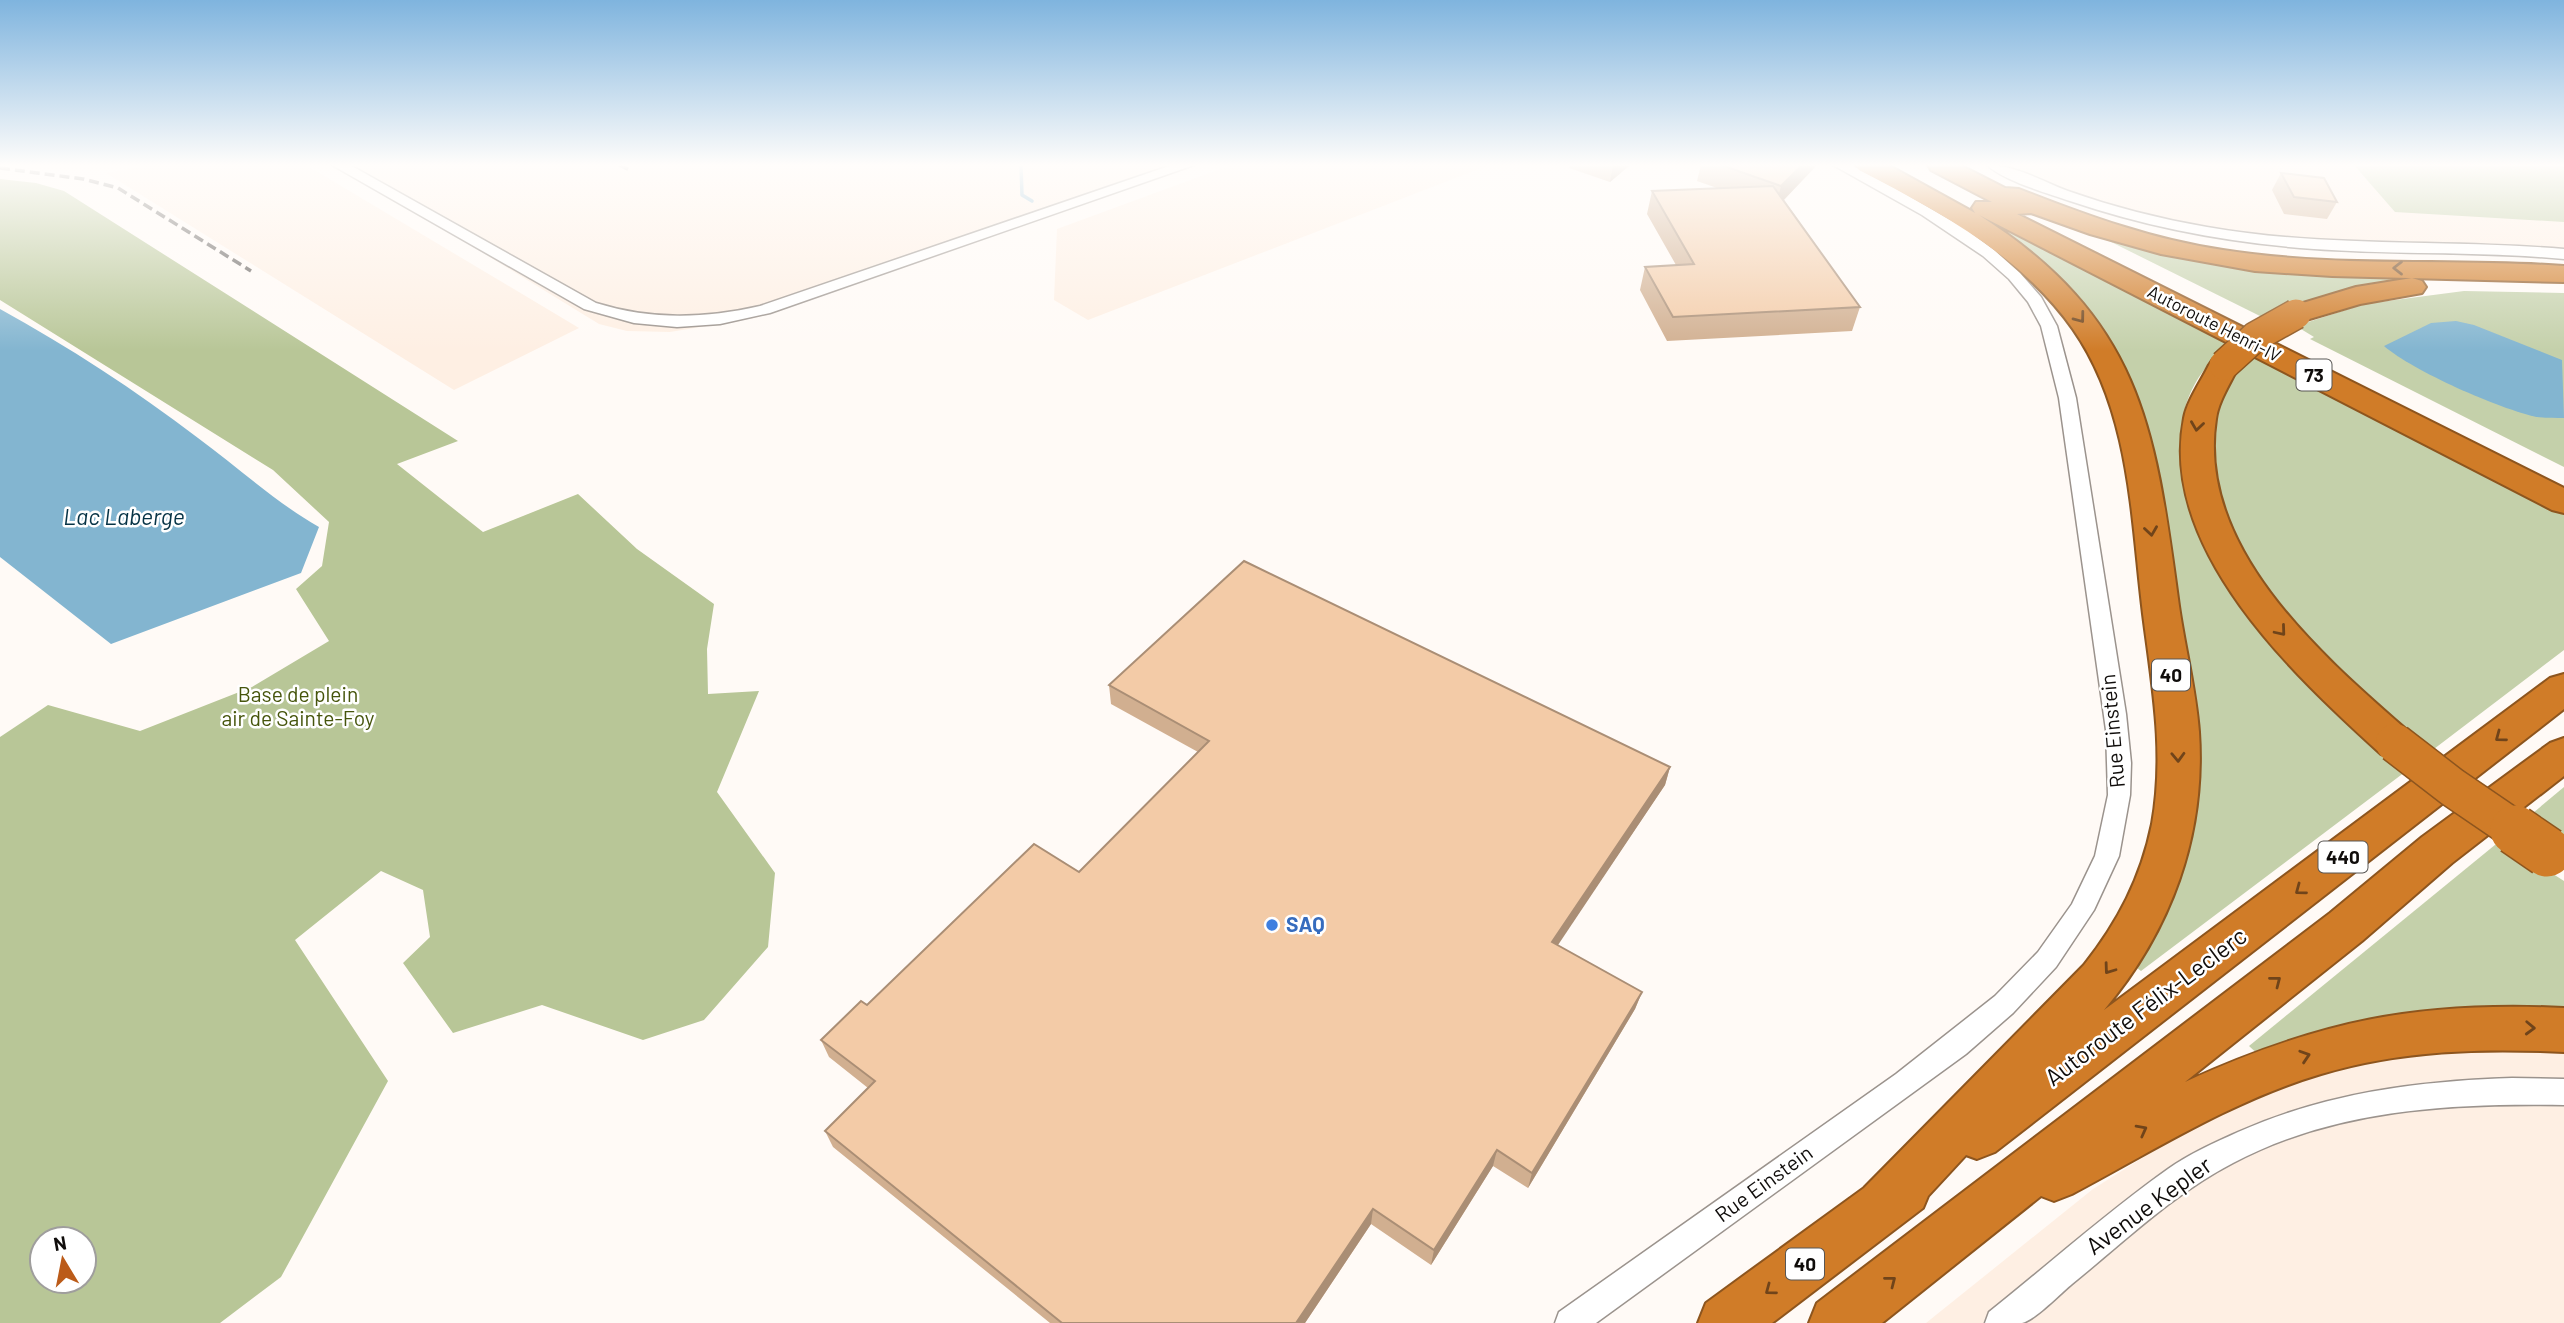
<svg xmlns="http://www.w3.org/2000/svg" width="2564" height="1323" viewBox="0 0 2564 1323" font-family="Barlow,sans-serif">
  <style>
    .built { fill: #feefe3 }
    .green { fill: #c4d0aa }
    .forest { fill: #b8c697; fill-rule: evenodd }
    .water { fill: #83b5d0 }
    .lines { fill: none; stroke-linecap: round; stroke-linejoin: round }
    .stream { stroke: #83b5d0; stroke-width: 3.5 }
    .minor-casing { stroke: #9b938d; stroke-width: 3 }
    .motorway-casing { stroke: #8d551e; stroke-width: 4 }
    .minor { fill: #fff; fill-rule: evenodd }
    .motorway { fill: #d07c28; fill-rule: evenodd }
    .rail { stroke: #605c59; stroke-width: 3.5; stroke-dasharray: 10 5; stroke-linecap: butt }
    .motorway-bridge-far2-casing { stroke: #8d551e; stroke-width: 32; stroke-linecap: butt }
    .motorway-bridge-far1-casing { stroke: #8d551e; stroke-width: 41; stroke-linecap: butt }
    .motorway-bridge-casing { stroke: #8d551e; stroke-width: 52; stroke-linecap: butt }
    .motorway-bridge-far2 { stroke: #d07c28; stroke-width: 29 }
    .motorway-bridge-far1 { stroke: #d07c28; stroke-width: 38 }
    .motorway-bridge { stroke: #d07c28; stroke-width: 49 }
    .wall { fill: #d1af90 }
    .shaded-wall { fill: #aa8e75 }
    .building { fill: #f3cba7; stroke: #aa8e75; stroke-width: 2 }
    .oneway { stroke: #70441a }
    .shop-dot { fill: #3f7fe0; stroke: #fff; stroke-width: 2.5 }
    .labels { text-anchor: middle; stroke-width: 5; stroke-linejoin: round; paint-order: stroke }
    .far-street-label { font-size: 18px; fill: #100d0b; stroke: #fff }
    .shield { fill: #fff; stroke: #585654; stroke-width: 2 }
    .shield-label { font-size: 19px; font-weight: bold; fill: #100d0b }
    .park-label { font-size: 21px; fill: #46550c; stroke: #fff }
    .street-label { font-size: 21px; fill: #100d0b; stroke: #fff }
    .shop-label { font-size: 21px; font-weight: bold; fill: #366cbe; stroke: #fff; text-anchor: start }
    .water-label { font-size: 23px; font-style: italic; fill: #063346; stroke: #fff }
    .near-street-label { font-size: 24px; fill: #100d0b; stroke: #fff }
  </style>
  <rect width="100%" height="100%" fill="#fffaf6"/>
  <g class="built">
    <path d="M150,165H306L579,328L454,390L106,173Z"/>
    <path d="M339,165H1172L754,318L670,332L627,331L599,324Z"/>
    <path d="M1231,165H1489L1088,320L1054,300L1057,229Z"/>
    <path d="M1994,165H2564V254L2333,245L2144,219Z"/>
    <path d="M2448,1049H2564V1323H1926L2093,1189L2196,1124L2254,1096L2354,1063Z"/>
  </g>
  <g class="green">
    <path d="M1963,209L2230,343C2169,394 2174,450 2195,520L2405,772L2141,971L2132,964L2174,887L2120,362Z"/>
    <path d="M2097,235L2137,246L2476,277C2397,280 2338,287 2264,318Z"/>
    <path d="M2464,291L2564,293V467L2310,339L2314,337L2296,326L2364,304Z"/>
    <path d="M2254,355L2564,515V650L2430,752C2392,718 2351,685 2315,649C2262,597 2196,494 2217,418C2223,395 2234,369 2254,355Z"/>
    <path d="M2564,787V848L2527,818Z"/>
    <path d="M2501,840L2564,881V1016L2261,1057L2249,1046Z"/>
  </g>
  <g class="forest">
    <path d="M2354,165H2559L2564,167V222L2395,212Z"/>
    <path d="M0,179L36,183L64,191L458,441L397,464L483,532L578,494L637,549L714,604L707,649L708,694L759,691L717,792L775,873L768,947L704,1020L643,1040L542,1005L453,1033L403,963L430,937L423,890L381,871L295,940L388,1081L281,1277L220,1323H0V737L48,705L140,731L252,687L329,641L296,589L322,566L329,522L273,470L0,300ZM42,1239H84V1281H42Z"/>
  </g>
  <g class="water">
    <path d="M0,309C69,347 135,390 198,438C239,468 275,502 319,527L301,573L111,644L0,557Z"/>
    <path d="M2456,321L2474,325L2562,360L2564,418C2555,418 2545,418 2537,417C2499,409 2413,371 2384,346L2431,323Z"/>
  </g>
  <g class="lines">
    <path class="stream" d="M1021,165L1022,195L1032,201"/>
    <g class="minor-casing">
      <g id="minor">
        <path d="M332,165H350L596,303C651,320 703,319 760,306L1172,165H1194L770,313L720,324L677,327L634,323L584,309Z"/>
        <path d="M1833,165H1851L1900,191L1964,228L1994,250L2020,273L2041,297L2057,326L2076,398L2126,714L2131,763L2130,795L2119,856L2094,910L2056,967L2013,1013L1966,1054L1596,1323H1555L1559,1312L1896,1074L1995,996L2038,952L2072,904L2095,856L2108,795L2106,730L2059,398L2041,326L2028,302L2009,279L1983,256L1922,215Z"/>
        <path d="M1987,165C2016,165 2041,181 2068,191C2113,207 2160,219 2207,227C2325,248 2445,239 2564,249V259C2481,251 2397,255 2314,249C2231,243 2149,228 2070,201C2047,193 2004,181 1987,165Z"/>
        <path d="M2512,1078L2564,1079V1105C2452,1103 2334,1109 2233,1163C2173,1194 2124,1242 2072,1284C2061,1293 2034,1321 2022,1323C2011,1323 1996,1323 1985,1323L1989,1312C2048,1265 2106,1213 2168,1169C2189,1154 2214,1143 2238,1132C2326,1093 2417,1081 2512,1078Z"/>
      </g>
    </g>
    <g class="motorway-casing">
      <g id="motorway">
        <path d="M1856,165H1888L1975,213L1972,208L1976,202H1992L1931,170L1928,165H1960L2005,188L2019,189C2085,215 2153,240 2223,250C2336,268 2451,258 2564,266V282L2332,276L2255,271L2161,254L2090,234L2031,213L2017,214L2564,488V513L2552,510L1979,215C2143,320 2155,428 2179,606C2185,648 2196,690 2199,732C2206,835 2171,931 2104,1010L2550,678L2564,674V709L1995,1152L1977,1159L1966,1155L1928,1196L1923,1208L1772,1323H1698L1706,1303L1864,1188L2084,965C2118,922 2141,878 2152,824C2165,752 2152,685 2143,614C2131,518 2131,412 2073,329C2021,255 1938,211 1859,170Z"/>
        <path d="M2412,278L2422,281L2426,287L2422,293L2360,304L2296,323L2286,320L2281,314L2286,308L2356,287Z"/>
        <path d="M2224,356L2235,359L2239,365C2232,381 2218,401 2216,419C2196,548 2322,656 2409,732L2415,743L2409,754L2395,758L2381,754C2294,675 2158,549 2184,418C2187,401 2201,381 2209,365L2213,359Z"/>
        <path d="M2564,738V776L2452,863L2362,941L2185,1082C2319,1021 2417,1001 2564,1008V1052C2482,1048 2401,1050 2321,1074C2233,1100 2153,1151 2072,1194L2054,1201L2041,1196L1882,1323H1809L1817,1303L2330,913L2422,837L2550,743Z"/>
      </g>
    </g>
    <use href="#minor" class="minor"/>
    <use href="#motorway" class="motorway"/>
    <g class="rail">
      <path d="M619,165L630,170"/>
      <path d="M0,168L83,179L118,188L251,271"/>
    </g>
    <g class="motorway-bridge-far2-casing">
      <path id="motorway-bridge-far2" d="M2224,365L2255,337L2296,314"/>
    </g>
    <g class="motorway-bridge-far1-casing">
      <path id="motorway-bridge-far1" d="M2395,743L2452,787L2518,832"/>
    </g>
    <g class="motorway-bridge-casing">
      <path id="motorway-bridge" d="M2515,830L2547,852"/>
    </g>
    <use href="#motorway-bridge-far2" class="motorway-bridge-far2"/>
    <use href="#motorway-bridge-far1" class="motorway-bridge-far1"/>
    <use href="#motorway-bridge" class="motorway-bridge"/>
  </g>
  <g class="wall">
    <path d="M1570,165H1630L1610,182L1569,168Z"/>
    <path d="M1701,165H1817L1784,200L1860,307L1852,331L1667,341L1640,290L1645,267L1676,265L1647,214L1652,191L1717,188L1697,181Z"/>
    <path d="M2281,173L2337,202L2327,219L2284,214L2272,190Z"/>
    <path d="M1109,685L1670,767L1665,785L1557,945L1642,992L1635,1009L1528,1188L1493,1166L1431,1265L1371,1224L1305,1323H1050L833,1147L825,1131L868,1088L829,1057L821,1040L867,1005L1079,872L1198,752L1111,704Z"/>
  </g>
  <g class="shaded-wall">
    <path d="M1613,165H1630L1610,182Z"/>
    <path d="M1802,165H1817L1775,209L1781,186Z"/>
    <path d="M1670,767L1665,785L1548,960L1552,942Z"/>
    <path d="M1642,992L1635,1009L1528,1188L1532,1173Z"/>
    <path d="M1497,1150L1493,1166L1431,1265L1434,1250Z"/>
    <path d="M1373,1209L1371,1224L1305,1323H1296Z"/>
  </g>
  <g class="building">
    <path d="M1721,165H1802L1781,186Z"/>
    <path d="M2281,173L2324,178L2337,202L2294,197Z"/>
    <path d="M1773,186L1860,307L1673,317L1645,267L1694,264L1652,191Z"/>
    <path d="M1244,561L1670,767L1552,942L1642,992L1532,1173L1497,1150L1434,1250L1373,1209L1296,1323H1062L825,1131L875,1081L821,1040L861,1001L867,1005L1034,844L1079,872L1209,741L1109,685Z"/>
  </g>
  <defs><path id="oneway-chevron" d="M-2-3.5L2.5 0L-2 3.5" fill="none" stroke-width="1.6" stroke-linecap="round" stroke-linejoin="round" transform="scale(1.75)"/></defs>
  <g class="oneway">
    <use href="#oneway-chevron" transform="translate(2398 268) rotate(-180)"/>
    <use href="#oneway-chevron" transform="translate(2080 318) rotate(53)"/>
    <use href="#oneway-chevron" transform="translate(2197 426) rotate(98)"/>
    <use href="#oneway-chevron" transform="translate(2151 531) rotate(82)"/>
    <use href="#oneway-chevron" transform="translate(2281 631) rotate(50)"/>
    <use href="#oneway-chevron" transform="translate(2500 737) rotate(143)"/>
    <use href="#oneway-chevron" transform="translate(2178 757) rotate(88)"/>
    <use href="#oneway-chevron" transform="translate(2300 890) rotate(143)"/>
    <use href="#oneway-chevron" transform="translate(2109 969) rotate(126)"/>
    <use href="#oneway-chevron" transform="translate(2276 981) rotate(-38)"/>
    <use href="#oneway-chevron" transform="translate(2530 1028) rotate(2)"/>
    <use href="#oneway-chevron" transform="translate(2305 1056) rotate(-18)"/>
    <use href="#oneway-chevron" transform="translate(2142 1130) rotate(-28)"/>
    <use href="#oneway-chevron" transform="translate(1891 1281) rotate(-38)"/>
    <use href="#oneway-chevron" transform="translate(1770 1290) rotate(143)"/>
  </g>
  <linearGradient id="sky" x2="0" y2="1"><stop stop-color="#7fb4de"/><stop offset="0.47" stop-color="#fffdfb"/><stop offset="1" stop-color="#fffdfb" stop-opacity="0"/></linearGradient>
  <rect width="2564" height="351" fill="url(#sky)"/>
  <circle class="shop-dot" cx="1272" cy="925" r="7"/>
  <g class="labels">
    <g class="far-street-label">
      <text transform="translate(2214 324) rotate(27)" y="6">Autoroute Henri-IV</text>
    </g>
    <g class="shield">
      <rect x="2296.5" y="359.5" width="35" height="31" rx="5"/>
      <rect x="2152" y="659.5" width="38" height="31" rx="5"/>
      <rect x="2318.5" y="841.5" width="49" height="31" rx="5"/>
      <rect x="1786" y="1248.5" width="38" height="31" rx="5"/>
    </g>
    <g class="shield-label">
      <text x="2314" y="382">73</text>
      <text x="2171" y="682">40</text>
      <text x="2343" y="864">440</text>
      <text x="1805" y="1271">40</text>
    </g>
    <g class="park-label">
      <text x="298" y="702">Base de plein<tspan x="298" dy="24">air de Sainte-Foy</tspan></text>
    </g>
    <g class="street-label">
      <text transform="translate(2113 731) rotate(-95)" y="7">Rue Einstein</text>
      <text transform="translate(1764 1184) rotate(-36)" y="7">Rue Einstein</text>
    </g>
    <g class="shop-label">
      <text x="1286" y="932">SAQ</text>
    </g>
    <g class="water-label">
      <text x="124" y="525">Lac Laberge</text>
    </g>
    <g class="near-street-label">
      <text transform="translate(2146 1007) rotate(-37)" y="8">Autoroute Félix-Leclerc</text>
      <text transform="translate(2149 1206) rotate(-36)" y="8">Avenue Kepler</text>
    </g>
  </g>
  <g transform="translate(63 1260) rotate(350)"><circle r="33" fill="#ffffff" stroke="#9f9e9d" stroke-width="2"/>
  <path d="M0-5L12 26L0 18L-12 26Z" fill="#bb5b19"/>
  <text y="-10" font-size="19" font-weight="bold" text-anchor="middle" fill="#100d0b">N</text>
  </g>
</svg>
